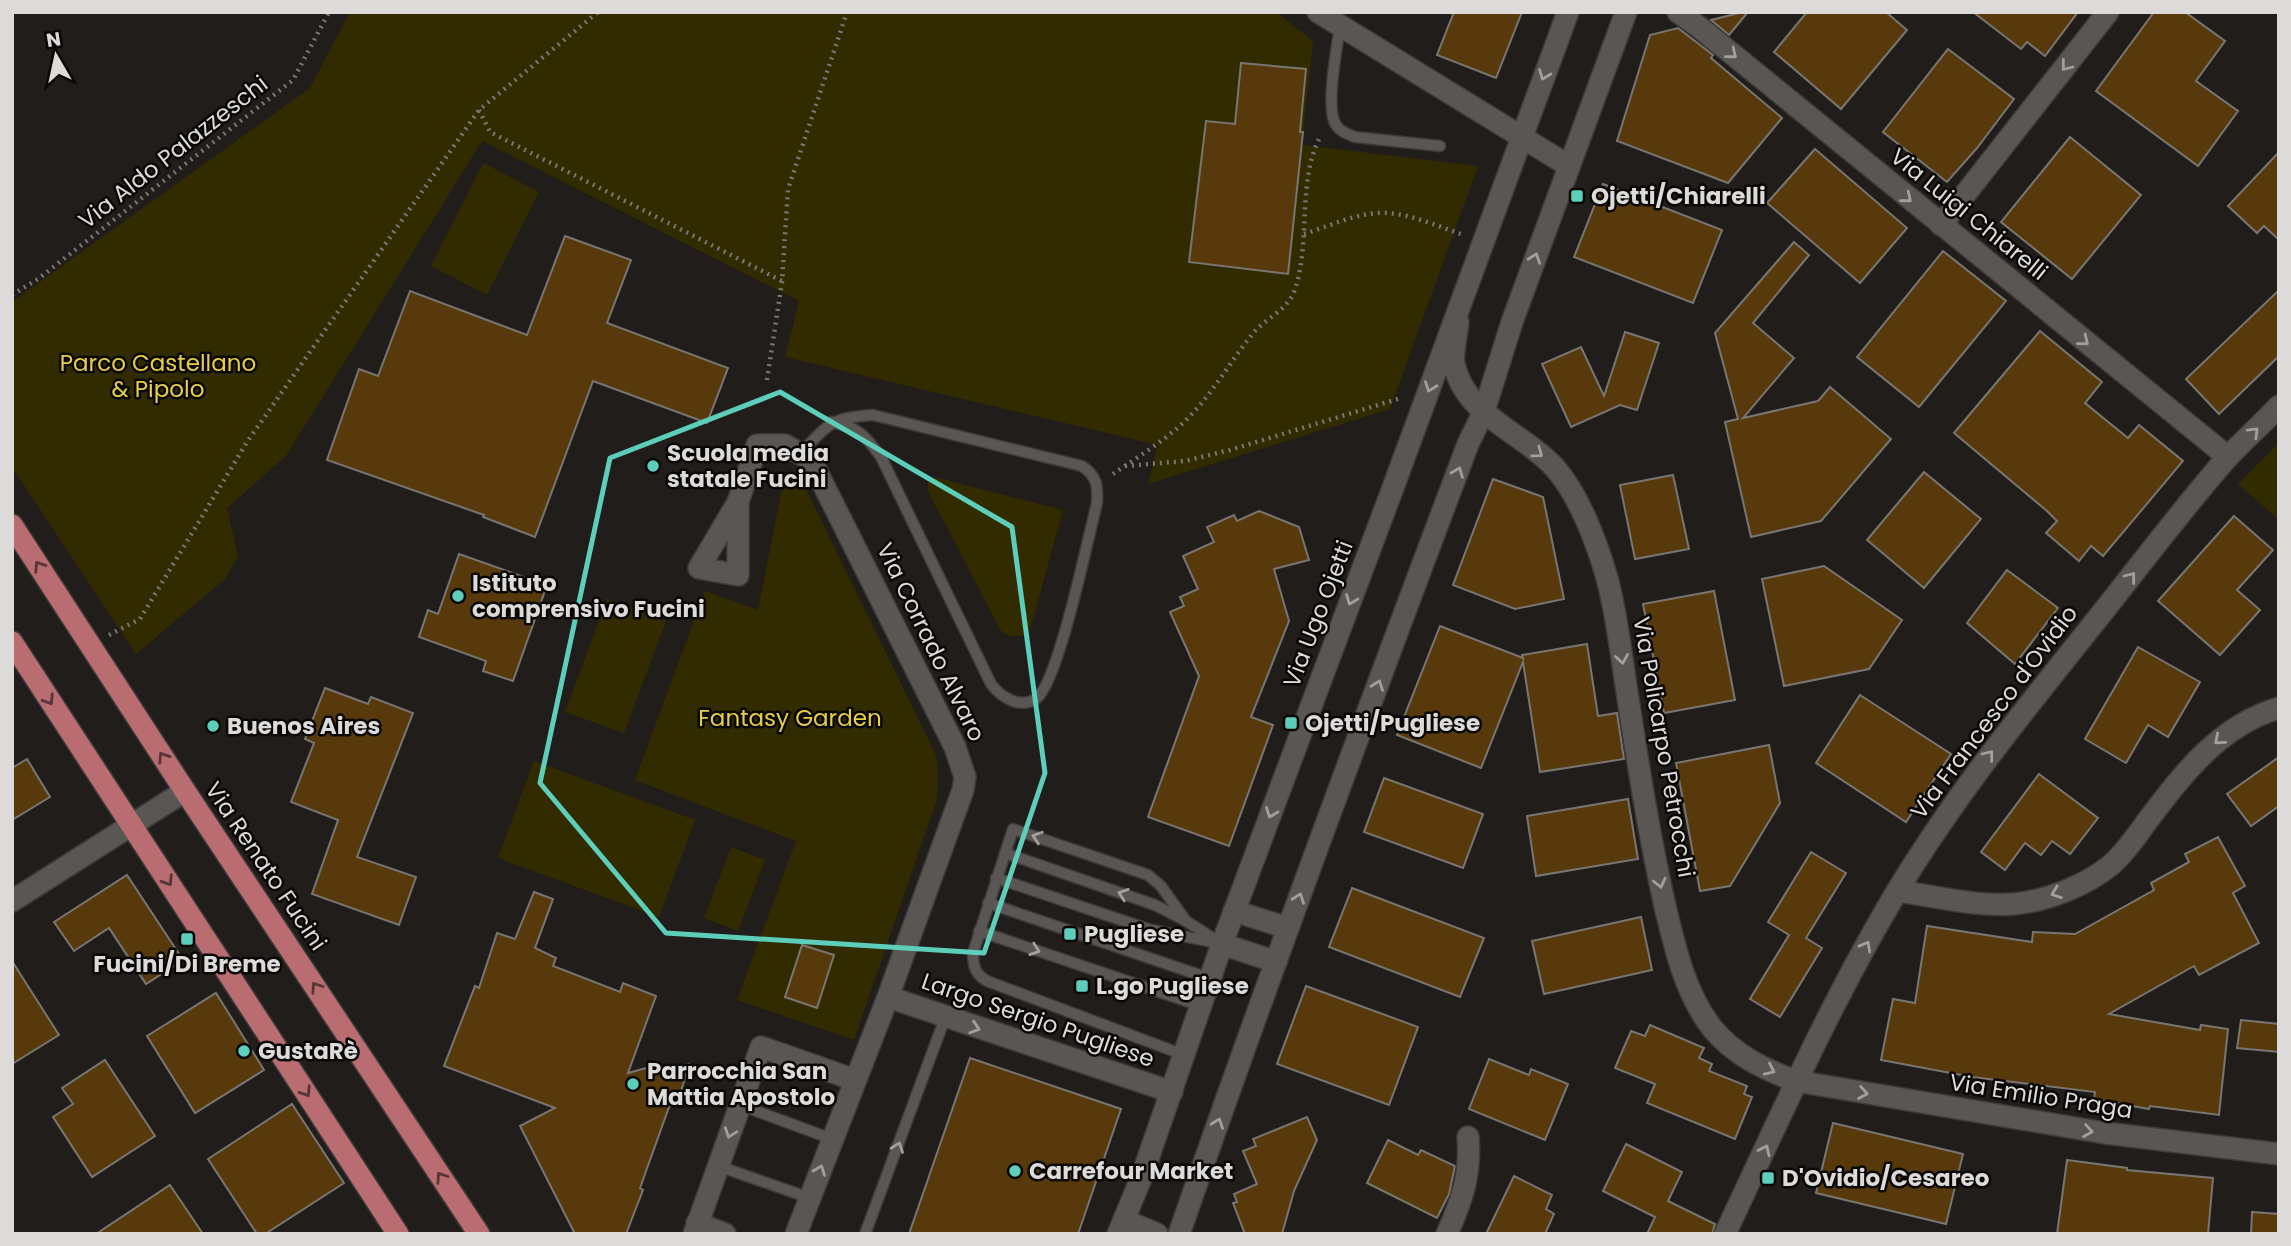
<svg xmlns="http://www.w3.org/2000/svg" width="2291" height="1246" viewBox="0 0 2291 1246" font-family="Poppins,sans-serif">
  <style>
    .green { fill: #332b00 }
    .building { fill: #58390b; stroke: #787672; stroke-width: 2 }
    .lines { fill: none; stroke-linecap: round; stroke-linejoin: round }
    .lane-casing { stroke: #3d3a39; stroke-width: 13 }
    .street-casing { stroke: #3d3a39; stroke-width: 24 }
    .secondary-casing { stroke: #3d3a39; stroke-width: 24 }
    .primary-casing { stroke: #3d3a39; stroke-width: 24 }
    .path { stroke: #797674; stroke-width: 4.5; stroke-dasharray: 2 5; stroke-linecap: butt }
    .lane { stroke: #5a5654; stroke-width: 10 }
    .street { stroke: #5a5654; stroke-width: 21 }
    .secondary { stroke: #5a5654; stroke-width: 21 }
    .primary { stroke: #b96d71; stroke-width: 21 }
    .oneway { stroke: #a29f9d }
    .oneway2 { stroke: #583537 }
    .marked { fill: none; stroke: #5cceba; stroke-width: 5; stroke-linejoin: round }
    .poi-dot { fill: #5cceba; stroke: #090807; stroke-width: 2.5 }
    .labels { text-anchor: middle; stroke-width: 5; stroke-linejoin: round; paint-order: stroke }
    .street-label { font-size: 23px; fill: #dddbd9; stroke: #090807 }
    .poi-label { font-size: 23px; font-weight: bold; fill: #dddbd9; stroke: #090807; text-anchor: start }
    .park-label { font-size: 23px; fill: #e7ce47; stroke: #090807 }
  </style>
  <rect width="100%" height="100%" fill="#201d1b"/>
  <g class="green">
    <path d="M350,12H1276L1313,41L1302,145L1478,166L1390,409L1148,484L1158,445L785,357L799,301L482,141L286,456L227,508L238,556L225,579L136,654L12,467V302L310,88Z"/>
    <path d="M483,163L539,192L487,295L431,266Z"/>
    <path d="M2279,443V520L2238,484Z"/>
    <path d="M784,478L802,481L935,753L938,768L937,799L854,1040L737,1000L796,841L635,780L705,591L758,610Z"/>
    <path d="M938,478L1063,510L1031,626L1023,636H1009L1001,631L927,489L929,480Z"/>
    <path d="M607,599L666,621L624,733L565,712Z"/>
    <path d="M534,761L695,820L659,917L498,858Z"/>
    <path d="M731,847L765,860L738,931L704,918Z"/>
  </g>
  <g class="building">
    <path d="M1454,12H1522L1496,78L1437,55Z"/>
    <path d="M1743,12H1748L1729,35L1711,20Z"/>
    <path d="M1807,12H1886L1907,30L1841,109L1774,52Z"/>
    <path d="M1973,12H2078L2045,56L2027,42L2021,49Z"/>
    <path d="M2154,12H2185L2225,41L2196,81L2238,111L2198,166L2096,91Z"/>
    <path d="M1678,28L1713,55L1711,58L1782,118L1728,183L1617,141L1650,35Z"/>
    <path d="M1948,49L2014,99L1977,148L1947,182L1883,132Z"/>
    <path d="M1241,63L1306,69L1300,132H1303L1288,274L1189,262L1206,121L1235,124Z"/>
    <path d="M2070,137L2141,195L2072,279L2001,222Z"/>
    <path d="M1815,149L1907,228L1860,283L1767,203Z"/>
    <path d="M2279,152V240L2264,226L2257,233L2228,206Z"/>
    <path d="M1603,184L1722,230L1693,303L1574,257Z"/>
    <path d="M565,236L631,260L607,323L728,368L707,423L593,381L535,537L483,517L484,515L327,460L359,369L378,376L410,291L527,335Z"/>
    <path d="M1794,242L1809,255L1753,323L1794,358L1743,418L1818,401L1830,387L1891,439L1821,521L1751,537L1725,422L1738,419L1715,333Z"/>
    <path d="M1943,251L2006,301L1919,407L1857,357Z"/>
    <path d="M2279,290V356L2219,414L2186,379Z"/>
    <path d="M2040,331L2102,382L2085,403L2128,438L2139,425L2183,461L2103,556L2091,546L2079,561L2046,533L2057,521L2047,511L1954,433Z"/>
    <path d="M1625,332L1659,343L1637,410L1620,405L1571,427L1542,364L1581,347L1604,396Z"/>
    <path d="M1924,472L1981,519L1924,588L1867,540Z"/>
    <path d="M1673,475L1689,549L1635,559L1620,485Z"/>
    <path d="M1493,479L1543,497L1564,599L1515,609L1453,585Z"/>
    <path d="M1259,511L1299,527L1309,560L1274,569L1289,621L1251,717L1273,725L1229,846L1148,817L1199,676L1170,612L1184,606L1180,597L1198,589L1183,556L1214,542L1207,527L1234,515L1237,521Z"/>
    <path d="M2234,516L2273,550L2237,590L2260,610L2220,655L2158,601Z"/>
    <path d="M459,554L547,585L513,681L483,671L486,661L419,637L428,610L438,614Z"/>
    <path d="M1824,566L1902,620L1869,669L1784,686L1762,579Z"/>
    <path d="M2007,570L2058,608L2015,664L1967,623Z"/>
    <path d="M1714,591L1735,700L1664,713L1643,604Z"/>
    <path d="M1440,626L1523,658L1522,655L1587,644L1598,716L1617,713L1624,759L1540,772L1523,662L1481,768L1397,735Z"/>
    <path d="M2138,647L2200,682L2168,737L2148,725L2126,763L2085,739Z"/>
    <path d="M325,688L368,704L371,697L413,713L357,857L416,877L399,925L312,894L338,820L291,802L314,743L305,739Z"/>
    <path d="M1860,695L1951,754L1906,822L1816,763Z"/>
    <path d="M1769,745L1780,803L1730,886L1700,891L1676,763Z"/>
    <path d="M2279,757V806L2251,826L2227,794Z"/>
    <path d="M27,759L50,797L12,820V768Z"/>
    <path d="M2039,774L2098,818L2070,854L2052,841L2041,855L2025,843L2005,870L1981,852Z"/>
    <path d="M1384,778L1483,814L1463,868L1364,832Z"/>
    <path d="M1628,799L1638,859L1536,876L1527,816Z"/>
    <path d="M2218,837L2245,886L2233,893L2259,943L2199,975L2194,966L2109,1014L2200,1030L2201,1025L2228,1029L2219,1115L2150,1106L2149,1109L2094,1099L2095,1092L1972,1077L1881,1060L1893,999L1915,1003L1927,926L2032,942L2033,932L2075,934L2154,890L2151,883L2189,862L2185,854Z"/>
    <path d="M1811,852L1846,873L1806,938L1822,948L1780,1017L1750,999L1789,935L1768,922Z"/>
    <path d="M127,875L183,960L146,984L109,928L74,951L54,922Z"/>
    <path d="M1352,888L1484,938L1460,997L1329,947Z"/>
    <path d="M534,892L553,899L535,948L556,958L553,966L620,992L623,983L656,996L628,1073L657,1065L659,1073L689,1064L680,1095L673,1096L640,1188L643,1190L626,1234H575L520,1126L555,1108L444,1066L475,986L479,988L497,933L515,939Z"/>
    <path d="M1641,917L1652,970L1544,994L1532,941Z"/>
    <path d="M802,945L834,955L817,1008L785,997Z"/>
    <path d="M12,961L59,1035L12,1064Z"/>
    <path d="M1306,986L1418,1027L1389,1105L1277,1064Z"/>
    <path d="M216,993L264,1070L195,1113L147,1036Z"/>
    <path d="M2241,1020L2279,1024V1052L2237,1048Z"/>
    <path d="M1650,1025L1704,1048L1699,1058L1712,1064L1709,1071L1747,1086L1744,1094L1752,1097L1735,1139L1647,1103L1655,1084L1615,1068L1631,1031L1645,1036Z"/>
    <path d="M970,1058L1121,1109L1078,1234H909Z"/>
    <path d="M1489,1059L1529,1075L1531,1069L1568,1084L1545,1140L1469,1109Z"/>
    <path d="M105,1060L155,1136L92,1177L53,1117L73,1104L62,1088Z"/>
    <path d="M292,1104L344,1183L265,1234H257L208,1159Z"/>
    <path d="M1307,1117L1317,1140L1294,1191L1282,1234H1245L1233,1203L1237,1202L1234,1194L1257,1184L1243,1151L1256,1146L1253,1139Z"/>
    <path d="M1833,1123L1963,1154L1946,1224L1816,1193Z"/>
    <path d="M1388,1140L1418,1155L1421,1150L1455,1166L1449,1194L1437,1218L1367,1183Z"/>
    <path d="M1626,1144L1682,1172L1668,1201L1715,1224L1712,1234H1647L1655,1217L1603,1191Z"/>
    <path d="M2067,1160L2127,1168V1170L2213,1178L2208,1234H2057Z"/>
    <path d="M1514,1176L1552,1195L1546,1209L1554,1214L1545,1234H1486Z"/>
    <path d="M170,1185L203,1234H96Z"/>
    <path d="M2252,1212L2279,1214V1234H2251Z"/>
  </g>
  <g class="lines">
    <g class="lane-casing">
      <g id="lane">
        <path d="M1340,26C1337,48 1325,108 1336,125C1340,132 1348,134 1355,137L1440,146"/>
        <path d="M800,454C829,424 829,418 873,415L1082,466C1097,476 1098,486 1097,503C1088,537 1059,680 1037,698C1020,710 1001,697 991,684L881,457C865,435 858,427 831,422"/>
        <path d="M1005,853L1155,905L1186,921L1222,944"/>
        <path d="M996,878L1148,929L1212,942"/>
        <path d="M988,903L1211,979"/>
        <path d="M979,931L1201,1006"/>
        <path d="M1184,1055L987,981C975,974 973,966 973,953L1013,829L1148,875L1161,886L1186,921"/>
        <path d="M740,1105L832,1139"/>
        <path d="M718,1166L810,1198"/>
        <path d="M865,1234L945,1018"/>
      </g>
    </g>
    <g class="street-casing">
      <g id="street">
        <path d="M1318,12L1569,166"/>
        <path d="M1678,12L1699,27L2228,457"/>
        <path d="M1941,225L2108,12"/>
        <path d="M1458,322C1457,335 1452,352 1454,364C1465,416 1524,433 1555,468C1579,495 1597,543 1607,578C1617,615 1621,654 1627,692C1638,764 1649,835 1665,906C1675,948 1685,993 1712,1028C1734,1055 1765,1070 1796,1081L2105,1133L2279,1154"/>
        <path d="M738,502V575L699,568L738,502L757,445H785L811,460L955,747L965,777L963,790L888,997L796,1234"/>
        <path d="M1897,891C1935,896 1976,907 2013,904C2047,901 2085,886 2111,865C2126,852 2137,835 2148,820C2183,774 2220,725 2279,708"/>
        <path d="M12,901L185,791"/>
        <path d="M1234,911L1288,928"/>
        <path d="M1222,944L1276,962"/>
        <path d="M888,997L1172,1092"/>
        <path d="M1124,1220L1157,1234"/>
        <path d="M697,1223L725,1234"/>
        <path d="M694,1234L761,1047L855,1080"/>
        <path d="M1447,1234C1462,1200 1471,1175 1468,1137"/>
        <path d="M1725,1234C1780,1117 1832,999 1899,888C1955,796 2022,713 2090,628C2135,572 2179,513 2226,459C2243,441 2262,424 2279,406"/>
      </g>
    </g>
    <g class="secondary-casing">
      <g id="secondary">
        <path d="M1118,1234L1142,1176L1222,944L1394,485L1568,12"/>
        <path d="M1179,1234C1271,969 1369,706 1468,444L1484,411L1512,322L1626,12"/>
      </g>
    </g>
    <g class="primary-casing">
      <g id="primary">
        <path d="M12,525L185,791L479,1234"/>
        <path d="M12,642L398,1234"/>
      </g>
    </g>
    <g class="path">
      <path d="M479,110L490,132L782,281"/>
      <path d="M1304,234C1330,226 1360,211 1388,213C1413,215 1437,226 1461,234"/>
      <path d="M12,295L38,279L293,80L329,12"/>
      <path d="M767,380L782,282L788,189L847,12"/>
      <path d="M1125,466L1185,461L1230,450L1401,398"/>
      <path d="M1113,474C1136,458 1161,443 1182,424C1211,397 1230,361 1255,331C1268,317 1289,309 1295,289C1311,242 1297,181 1320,137"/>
      <path d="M109,635L140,619L247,442L479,110L598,12"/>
    </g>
    <use href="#lane" class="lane"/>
    <use href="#street" class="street"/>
    <use href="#secondary" class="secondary"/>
    <use href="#primary" class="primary"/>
  </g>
  <defs><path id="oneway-chevron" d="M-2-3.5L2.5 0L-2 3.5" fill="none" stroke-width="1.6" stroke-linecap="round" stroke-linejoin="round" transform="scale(1.75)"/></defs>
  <g class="oneway">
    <use href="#oneway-chevron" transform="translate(1732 54) rotate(39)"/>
    <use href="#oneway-chevron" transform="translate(2066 66) rotate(128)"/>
    <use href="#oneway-chevron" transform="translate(1544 75) rotate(111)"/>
    <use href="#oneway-chevron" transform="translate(1907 198) rotate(39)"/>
    <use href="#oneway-chevron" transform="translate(1535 258) rotate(-70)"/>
    <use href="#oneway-chevron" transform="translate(2084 341) rotate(39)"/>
    <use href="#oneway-chevron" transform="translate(1430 387) rotate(110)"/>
    <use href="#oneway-chevron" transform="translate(2254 432) rotate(-45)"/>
    <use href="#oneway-chevron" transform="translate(1538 453) rotate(37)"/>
    <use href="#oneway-chevron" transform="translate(1458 472) rotate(-69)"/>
    <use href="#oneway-chevron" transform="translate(2131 577) rotate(-52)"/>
    <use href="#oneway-chevron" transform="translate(1351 600) rotate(111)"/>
    <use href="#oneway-chevron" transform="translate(1622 659) rotate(81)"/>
    <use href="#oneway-chevron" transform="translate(1378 685) rotate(-70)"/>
    <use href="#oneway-chevron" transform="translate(2219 740) rotate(139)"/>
    <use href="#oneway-chevron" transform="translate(1989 755) rotate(-52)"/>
    <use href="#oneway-chevron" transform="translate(1271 813) rotate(111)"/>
    <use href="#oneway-chevron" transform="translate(1037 837) rotate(-162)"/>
    <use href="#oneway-chevron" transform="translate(1660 883) rotate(77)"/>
    <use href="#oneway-chevron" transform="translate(2056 893) rotate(160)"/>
    <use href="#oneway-chevron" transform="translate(1123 894) rotate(-161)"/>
    <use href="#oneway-chevron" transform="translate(1299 898) rotate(-70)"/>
    <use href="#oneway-chevron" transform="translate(1866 946) rotate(-61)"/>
    <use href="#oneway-chevron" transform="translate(1035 950) rotate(19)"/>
    <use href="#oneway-chevron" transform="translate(975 1028) rotate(18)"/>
    <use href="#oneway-chevron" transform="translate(1770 1070) rotate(25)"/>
    <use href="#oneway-chevron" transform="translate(1863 1093) rotate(10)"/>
    <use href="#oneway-chevron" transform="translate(1218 1123) rotate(-70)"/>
    <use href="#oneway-chevron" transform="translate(2088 1131) rotate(9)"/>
    <use href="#oneway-chevron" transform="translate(730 1133) rotate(109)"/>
    <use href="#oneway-chevron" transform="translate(898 1147) rotate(-70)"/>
    <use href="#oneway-chevron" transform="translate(1765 1150) rotate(-65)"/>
    <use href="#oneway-chevron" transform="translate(820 1170) rotate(-69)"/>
  </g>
  <g class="oneway2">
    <use href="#oneway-chevron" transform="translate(39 566) rotate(-123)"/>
    <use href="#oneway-chevron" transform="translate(49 700) rotate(57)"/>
    <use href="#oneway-chevron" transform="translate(163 757) rotate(-123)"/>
    <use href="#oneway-chevron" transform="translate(168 881) rotate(57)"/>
    <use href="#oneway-chevron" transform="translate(316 987) rotate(-124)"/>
    <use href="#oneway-chevron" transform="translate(306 1092) rotate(57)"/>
    <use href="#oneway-chevron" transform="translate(441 1177) rotate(-124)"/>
  </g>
  <path class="marked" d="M780,392L1012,527L1045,773L984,953L666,933L540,783L610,458Z"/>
  <g class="poi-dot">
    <rect x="1570" y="189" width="14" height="14" rx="3.5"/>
    <circle cx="653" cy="466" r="7"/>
    <circle cx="458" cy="596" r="7"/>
    <rect x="1284" y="716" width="14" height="14" rx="3.5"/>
    <circle cx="213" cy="726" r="7"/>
    <rect x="1063" y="927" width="14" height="14" rx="3.5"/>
    <rect x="180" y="932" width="14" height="14" rx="3.5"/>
    <rect x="1075" y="979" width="14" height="14" rx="3.5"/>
    <circle cx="244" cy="1051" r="7"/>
    <circle cx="633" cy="1084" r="7"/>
    <circle cx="1015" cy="1171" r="7"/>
    <rect x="1761" y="1171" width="14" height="14" rx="3.5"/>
  </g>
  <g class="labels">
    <g class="street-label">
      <text transform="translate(173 152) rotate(-38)" y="8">Via Aldo Palazzeschi</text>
      <text transform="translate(1969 214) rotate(39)" y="8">Via Luigi Chiarelli</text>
      <text transform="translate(1318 614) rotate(-69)" y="8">Via Ugo Ojetti</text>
      <text transform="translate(931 642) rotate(64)" y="8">Via Corrado Alvaro</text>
      <text transform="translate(1994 712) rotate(-53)" y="8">Via Francesco d'Ovidio</text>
      <text transform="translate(1664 747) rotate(80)" y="8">Via Policarpo Petrocchi</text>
      <text transform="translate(266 866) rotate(56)" y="8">Via Renato Fucini</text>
      <text transform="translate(1038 1020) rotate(19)" y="8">Largo Sergio Pugliese</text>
      <text transform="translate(2041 1096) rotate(9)" y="8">Via Emilio Praga</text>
    </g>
    <g class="poi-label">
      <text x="1591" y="204">Ojetti/Chiarelli</text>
      <text x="667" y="461">Scuola media<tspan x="667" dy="26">statale Fucini</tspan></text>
      <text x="472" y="591">Istituto<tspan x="472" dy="26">comprensivo Fucini</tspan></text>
      <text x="1305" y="731">Ojetti/Pugliese</text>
      <text x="227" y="734">Buenos Aires</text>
      <text x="1084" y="942">Pugliese</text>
      <text x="187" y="972" text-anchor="middle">Fucini/Di Breme</text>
      <text x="1096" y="994">L.go Pugliese</text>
      <text x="258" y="1059">GustaRè</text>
      <text x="647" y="1079">Parrocchia San<tspan x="647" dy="26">Mattia Apostolo</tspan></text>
      <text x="1029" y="1179">Carrefour Market</text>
      <text x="1782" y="1186">D'Ovidio/Cesareo</text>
    </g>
    <g class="park-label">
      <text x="158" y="371">Parco Castellano<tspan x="158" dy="26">&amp; Pipolo</tspan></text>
      <text x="790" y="726">Fantasy Garden</text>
    </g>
  </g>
  <rect width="2291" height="1246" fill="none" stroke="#dddbd9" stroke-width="28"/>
  <g transform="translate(56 56) rotate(351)" stroke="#090807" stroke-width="5" paint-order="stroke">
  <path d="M0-5L12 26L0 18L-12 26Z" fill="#dddbd9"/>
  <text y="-10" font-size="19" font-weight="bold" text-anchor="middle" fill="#dddbd9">N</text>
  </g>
</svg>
